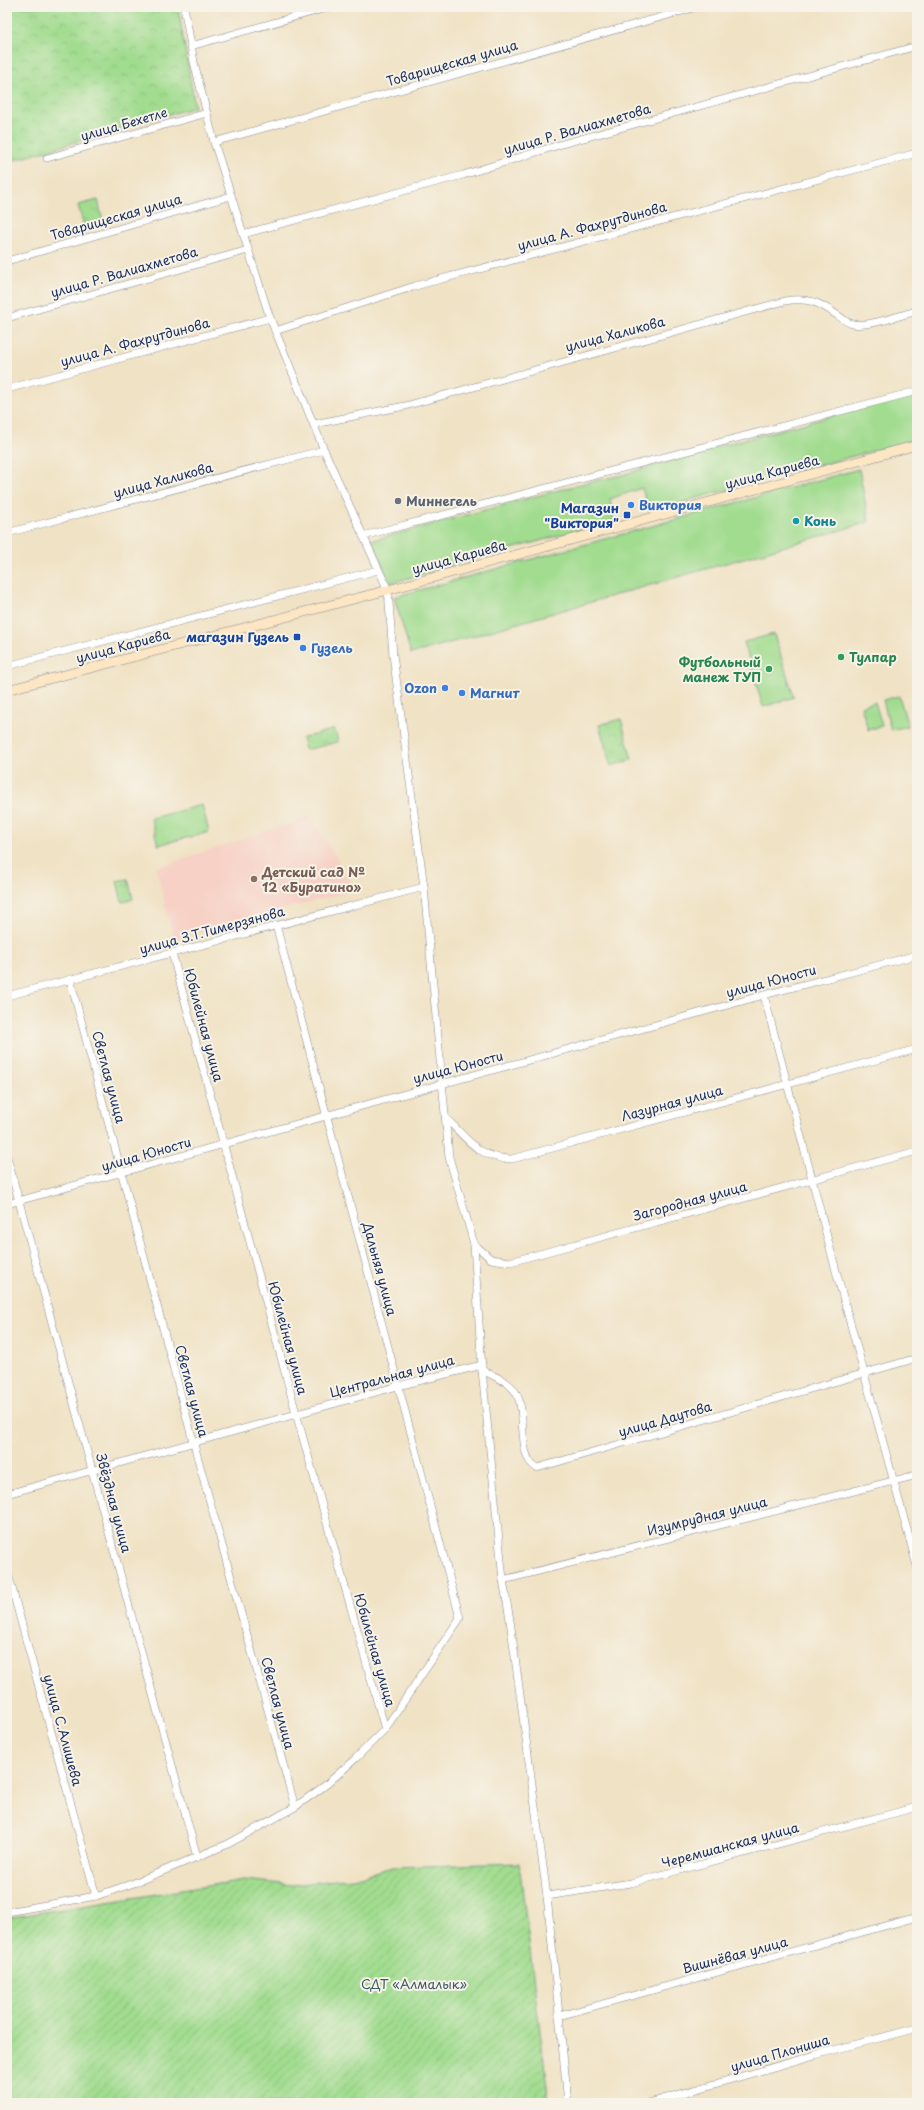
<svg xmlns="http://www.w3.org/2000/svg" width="924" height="2110" viewBox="0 0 924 2110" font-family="'Playpen Sans',sans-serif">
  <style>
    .built { fill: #f7d1c6 }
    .grass { fill: #a1dc8f; stroke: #5e8676 }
    .park { fill: url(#park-crowns); stroke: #5e8676 }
    .garden { fill: url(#garden-furrows); stroke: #5e8676 }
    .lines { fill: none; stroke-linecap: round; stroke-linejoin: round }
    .street-casing { stroke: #868891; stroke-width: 8 }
    .secondary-casing { stroke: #868891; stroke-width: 10 }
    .street { stroke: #fff; stroke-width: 7 }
    .secondary { stroke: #fce6c4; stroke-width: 9 }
    .worship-dot { fill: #6b7280; stroke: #f7f3e8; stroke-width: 1.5 }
    .shop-dot { fill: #3f7fe0; stroke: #f7f3e8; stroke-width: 1.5 }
    .transit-dot { fill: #1a4fb4; stroke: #f7f3e8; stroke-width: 1.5 }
    .culture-dot { fill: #0f9aa8; stroke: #f7f3e8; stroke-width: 1.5 }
    .leisure-dot { fill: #2e9e5b; stroke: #f7f3e8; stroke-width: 1.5 }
    .education-dot { fill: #8d6e63; stroke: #f7f3e8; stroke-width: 1.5 }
    .labels { text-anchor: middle; stroke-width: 4; stroke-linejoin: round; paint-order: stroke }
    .street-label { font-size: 13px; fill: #1b2f5e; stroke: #f7f3e8 }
    .worship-label { font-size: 13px; font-weight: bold; fill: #5b616d; stroke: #f7f3e8; text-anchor: start }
    .shop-label { font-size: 13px; font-weight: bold; fill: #366cbe; stroke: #f7f3e8; text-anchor: start }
    .transit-label { font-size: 13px; font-weight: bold; fill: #164399; stroke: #f7f3e8; text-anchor: end }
    .culture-label { font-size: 13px; font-weight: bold; fill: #0d838f; stroke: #f7f3e8; text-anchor: start }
    .leisure-label { font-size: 13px; font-weight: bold; fill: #27864d; stroke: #f7f3e8; text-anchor: start }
    .education-label { font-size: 13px; font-weight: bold; fill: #785e54; stroke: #f7f3e8; text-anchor: start }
    .park-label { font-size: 13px; fill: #3c5a6a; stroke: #f7f3e8 }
  </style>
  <defs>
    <pattern id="park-crowns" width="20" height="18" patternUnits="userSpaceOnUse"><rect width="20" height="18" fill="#a1dc8f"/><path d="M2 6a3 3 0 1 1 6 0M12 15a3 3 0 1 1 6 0" fill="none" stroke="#8abd7e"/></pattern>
    <pattern id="garden-furrows" width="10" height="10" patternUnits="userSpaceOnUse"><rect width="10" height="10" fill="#a1dc8f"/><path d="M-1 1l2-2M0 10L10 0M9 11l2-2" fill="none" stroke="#8abd7e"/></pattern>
  </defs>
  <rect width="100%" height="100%" fill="#f7f3e8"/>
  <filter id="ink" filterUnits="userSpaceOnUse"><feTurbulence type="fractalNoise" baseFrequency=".025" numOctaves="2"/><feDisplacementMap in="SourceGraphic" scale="8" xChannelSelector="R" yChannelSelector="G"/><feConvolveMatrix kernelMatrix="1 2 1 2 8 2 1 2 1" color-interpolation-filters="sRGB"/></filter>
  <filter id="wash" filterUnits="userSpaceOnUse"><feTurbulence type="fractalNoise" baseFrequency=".012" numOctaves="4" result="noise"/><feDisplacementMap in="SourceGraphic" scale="16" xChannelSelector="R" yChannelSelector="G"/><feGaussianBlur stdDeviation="0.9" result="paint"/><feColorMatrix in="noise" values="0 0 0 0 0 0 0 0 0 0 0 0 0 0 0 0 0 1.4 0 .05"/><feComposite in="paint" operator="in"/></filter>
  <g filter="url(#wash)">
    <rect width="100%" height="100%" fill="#f0e2c4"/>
    <path class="built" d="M311,816L356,890L174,938L156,868Z"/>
    <g class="grass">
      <path d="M917,393V439L649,511L642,488L610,499L614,520L391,583L370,541L581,484L622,475L709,449Z"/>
      <path d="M859,469L869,522L411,654L394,597Z"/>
      <path d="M774,634L794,697L763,707L744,642Z"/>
      <path d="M899,696L908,726L891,730L883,700Z"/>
      <path d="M875,702L882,726L868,730L861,706Z"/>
      <path d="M202,805L209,832L158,845L151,818Z"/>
    </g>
    <g class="park">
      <path d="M7,7H178L195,107L8,162Z"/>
      <path d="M98,200L103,222L84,227L78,205Z"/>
      <path d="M621,719L632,760L611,766L599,725Z"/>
      <path d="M335,729L338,742L305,750L302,738Z"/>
      <path d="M128,879L133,899L122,902L117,881Z"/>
    </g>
    <path class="garden" d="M519,1863L549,2103H7V1918L244,1880L292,1885L353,1878L392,1867Z"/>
  </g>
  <g filter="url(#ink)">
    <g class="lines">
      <g class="street-casing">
        <g id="street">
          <path d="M184,7L194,62L214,142L270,318L324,450L388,590L393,655L424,887L449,1157L474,1244L482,1370L503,1580L510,1620L547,1896L568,2103"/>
          <path d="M191,46L330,7"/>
          <path d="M214,142L697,7"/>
          <path d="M47,158L207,113"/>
          <path d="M243,234L463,175L562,144L917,46"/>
          <path d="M7,261L231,196"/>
          <path d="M7,318L248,250"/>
          <path d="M275,331L415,286L917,153"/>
          <path d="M7,389L270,318"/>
          <path d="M314,424L405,406L785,301C807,297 819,302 837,315C842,318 847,323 853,324C869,327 901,315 917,311"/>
          <path d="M7,533L324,450"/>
          <path d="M363,536L917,391"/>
          <path d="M7,666L378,570"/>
          <path d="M172,953L296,1413L385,1729"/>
          <path d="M70,979L193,1441L295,1807"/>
          <path d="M764,995L836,1271L917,1566"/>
          <path d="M7,996L424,887"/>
          <path d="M446,1118C467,1139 479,1159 512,1159L917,1049"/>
          <path d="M7,1157L197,1857"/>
          <path d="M7,1204L764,995L917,955"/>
          <path d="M474,1244L491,1259L510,1262L917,1151"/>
          <path d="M482,1370C493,1376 507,1380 514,1390C529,1408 515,1457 537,1468L917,1358"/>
          <path d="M7,1494L398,1386L482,1365"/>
          <path d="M7,1570L96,1896"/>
          <path d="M503,1580L917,1475"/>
          <path d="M547,1896L631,1883L917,1807"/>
          <path d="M7,1912L96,1896L134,1883L228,1844L295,1807L327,1784L356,1758L385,1729L460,1618L276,925"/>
          <path d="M559,2016L917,1917"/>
          <path d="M649,2103L815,2055L917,2028"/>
        </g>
      </g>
      <g class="secondary-casing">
        <path id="secondary" d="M7,690L388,590L917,445"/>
      </g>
      <use href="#street" class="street"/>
      <use href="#secondary" class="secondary"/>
    </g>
  </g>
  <circle class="worship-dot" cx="398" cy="501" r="4"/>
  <g class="shop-dot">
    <circle cx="631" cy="505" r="4"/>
    <circle cx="303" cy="648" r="4"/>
    <circle cx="445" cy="688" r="4"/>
    <circle cx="462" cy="693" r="4"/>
  </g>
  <g class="transit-dot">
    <rect x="623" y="511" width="8" height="8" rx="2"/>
    <rect x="293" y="633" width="8" height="8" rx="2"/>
  </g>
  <circle class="culture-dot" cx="796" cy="521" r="4"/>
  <g class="leisure-dot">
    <circle cx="841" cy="657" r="4"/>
    <circle cx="769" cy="669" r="4"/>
  </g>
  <circle class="education-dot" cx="254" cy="879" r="4"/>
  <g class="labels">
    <g class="street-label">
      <text transform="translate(452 63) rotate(-16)" y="5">Товарищеская улица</text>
      <text transform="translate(124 124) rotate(-16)" y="5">улица Бехетле</text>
      <text transform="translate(577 129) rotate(-16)" y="5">улица Р. Валиахметова</text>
      <text transform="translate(116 217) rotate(-16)" y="5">Товарищеская улица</text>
      <text transform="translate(592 226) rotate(-15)" y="5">улица А. Фахрутдинова</text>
      <text transform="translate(124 272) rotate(-16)" y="5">улица Р. Валиахметова</text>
      <text transform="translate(615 334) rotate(-15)" y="5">улица Халикова</text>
      <text transform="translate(135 342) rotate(-15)" y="5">улица А. Фахрутдинова</text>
      <text transform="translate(772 472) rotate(-15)" y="5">улица Кариева</text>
      <text transform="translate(163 480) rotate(-15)" y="5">улица Халикова</text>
      <text transform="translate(459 557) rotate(-15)" y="5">улица Кариева</text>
      <text transform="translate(123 646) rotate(-15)" y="5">улица Кариева</text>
      <text transform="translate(212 930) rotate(-15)" y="5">улица З.Т.Тимерзянова</text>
      <text transform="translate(771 981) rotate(-15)" y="5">улица Юности</text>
      <text transform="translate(204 1025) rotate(75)" y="5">Юбилейная улица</text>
      <text transform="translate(458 1067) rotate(-15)" y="5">улица Юности</text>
      <text transform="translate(109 1077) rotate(75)" y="5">Светлая улица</text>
      <text transform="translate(672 1103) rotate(-15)" y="5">Лазурная улица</text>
      <text transform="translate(146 1154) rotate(-16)" y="5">улица Юности</text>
      <text transform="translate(690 1201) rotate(-15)" y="5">Загородная улица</text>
      <text transform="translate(380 1269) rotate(75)" y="5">Дальняя улица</text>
      <text transform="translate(288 1338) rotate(75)" y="5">Юбилейная улица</text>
      <text transform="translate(392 1376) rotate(-15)" y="5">Центральная улица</text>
      <text transform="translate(192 1391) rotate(75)" y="5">Светлая улица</text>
      <text transform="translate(665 1419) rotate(-16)" y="5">улица Даутова</text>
      <text transform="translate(114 1503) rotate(75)" y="5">Звёздная улица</text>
      <text transform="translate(707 1516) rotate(-14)" y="5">Изумрудная улица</text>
      <text transform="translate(375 1650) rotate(74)" y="5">Юбилейная улица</text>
      <text transform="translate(278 1703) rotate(75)" y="5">Светлая улица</text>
      <text transform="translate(63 1730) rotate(75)" y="5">улица С.Алишева</text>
      <text transform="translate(730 1845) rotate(-15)" y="5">Черемшанская улица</text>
      <text transform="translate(735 1955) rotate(-15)" y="5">Вишнёвая улица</text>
      <text transform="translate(780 2053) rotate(-16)" y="5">улица Плониша</text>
    </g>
    <g class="worship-label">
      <text x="406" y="506">Миннегель</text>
    </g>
    <g class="shop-label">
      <text x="639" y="510">Виктория</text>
      <text x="311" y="653">Гузель</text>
      <text x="437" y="693" text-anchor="end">Ozon</text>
      <text x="470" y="698">Магнит</text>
    </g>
    <g class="transit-label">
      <text x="619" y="513">Магазин<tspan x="619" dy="15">"Виктория"</tspan></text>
      <text x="289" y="642">магазин Гузель</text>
    </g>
    <g class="culture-label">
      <text x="804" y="526">Конь</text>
    </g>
    <g class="leisure-label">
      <text x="849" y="662">Тулпар</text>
      <text x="761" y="667" text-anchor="end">Футбольный<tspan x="761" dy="15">манеж ТУП</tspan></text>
    </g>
    <g class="education-label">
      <text x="262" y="877">Детский сад №<tspan x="262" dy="15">12 «Буратино»</tspan></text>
    </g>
    <g class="park-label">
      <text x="414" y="1989">СДТ «Алмалык»</text>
    </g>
  </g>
  <rect width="924" height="2110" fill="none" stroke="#f7f3e8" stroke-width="24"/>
</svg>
